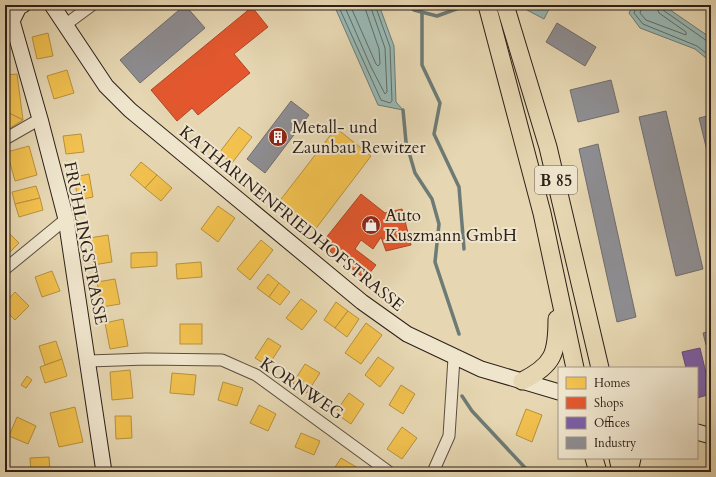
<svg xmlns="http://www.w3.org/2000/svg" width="716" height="477" viewBox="0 0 716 477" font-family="Cardo,serif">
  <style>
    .water { fill: #98b8b4; stroke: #6d7b76 }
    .homes { fill: #f2c14e; stroke: #b7913e }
    .shops { fill: #e4572e; stroke: #ad4628 }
    .offices { fill: #7b5ea7; stroke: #644b7c }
    .industry { fill: #8d8d92; stroke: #706c6e }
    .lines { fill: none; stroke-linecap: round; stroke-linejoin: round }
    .shore { stroke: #626c66; stroke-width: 1 }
    .stream { stroke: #6d7b76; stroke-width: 3.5 }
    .street-casing { stroke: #5b4e3f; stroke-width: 13 }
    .secondary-casing { stroke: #2d2019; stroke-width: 17 }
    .primary-casing { stroke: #2d2019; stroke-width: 19 }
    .street { stroke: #efe5cd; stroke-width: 11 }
    .secondary { stroke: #efe5cd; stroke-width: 15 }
    .primary { stroke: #e6d7b2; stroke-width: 17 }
    .labels { text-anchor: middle; stroke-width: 4; stroke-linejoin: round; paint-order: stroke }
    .shield { fill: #efe5cd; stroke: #675b4f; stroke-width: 1 }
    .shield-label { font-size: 16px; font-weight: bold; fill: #2d2019 }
    .poi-label { font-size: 17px; fill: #2d2019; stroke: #efe5cd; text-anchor: start }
    .street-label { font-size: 17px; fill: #2d2019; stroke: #efe5cd }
  </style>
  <rect width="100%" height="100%" fill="#e6d7b2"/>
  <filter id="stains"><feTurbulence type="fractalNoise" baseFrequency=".005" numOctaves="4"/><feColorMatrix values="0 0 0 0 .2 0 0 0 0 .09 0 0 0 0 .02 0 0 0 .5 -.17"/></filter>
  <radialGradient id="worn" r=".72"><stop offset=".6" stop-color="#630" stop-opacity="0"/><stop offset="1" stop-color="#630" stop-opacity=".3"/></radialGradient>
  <g class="water">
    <path d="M334,5H379L394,46L396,102L403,110L378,105Z"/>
    <path d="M529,5H551L544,19L527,10Z"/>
    <path d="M633,5H663L711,38V62L695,49L640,28L629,13Z"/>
  </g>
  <g class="homes">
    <path d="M48,33L53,56L37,59L32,37Z"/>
    <path d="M67,70L74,93L54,99L47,76Z"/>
    <path d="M17,74L23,120L5,111V75Z"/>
    <path d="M5,111L23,120L5,131Z"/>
    <path d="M239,127L252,137L232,163L219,153Z"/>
    <path d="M336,128L371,156L314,231L278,203Z"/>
    <path d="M81,134L84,152L66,154L63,136Z"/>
    <path d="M29,146L37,175L15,181L7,152Z"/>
    <path d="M141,162L157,175L145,188L130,175Z"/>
    <path d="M89,174L93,197L78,200L74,177Z"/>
    <path d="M157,175L172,188L161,201L145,188Z"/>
    <path d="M36,186L40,198L15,204L12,192Z"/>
    <path d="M40,198L43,210L19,217L15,204Z"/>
    <path d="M218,206L235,218L218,242L201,229Z"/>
    <path d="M5,229L19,243L5,257Z"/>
    <path d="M108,235L112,262L93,265L89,238Z"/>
    <path d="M261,240L273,250L250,280L237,269Z"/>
    <path d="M157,252V266L131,268V253Z"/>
    <path d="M201,262L202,277L177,279L176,264Z"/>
    <path d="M52,271L60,291L42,297L35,277Z"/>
    <path d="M268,274L279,283L269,297L257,288Z"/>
    <path d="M115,279L120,304L102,307L97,282Z"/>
    <path d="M279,283L290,292L280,305L269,297Z"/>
    <path d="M15,292L29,306L15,320L5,310V303Z"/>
    <path d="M301,299L317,311L302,330L286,318Z"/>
    <path d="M336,302L348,311L335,328L324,320Z"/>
    <path d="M348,311L359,319L347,337L335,328Z"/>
    <path d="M123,319L128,346L110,349L105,323Z"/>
    <path d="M366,323L382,335L361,364L345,353Z"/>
    <rect x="180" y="324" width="22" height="20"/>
    <path d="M268,338L281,346L268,366L255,358Z"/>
    <path d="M56,341L62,359L45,365L39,346Z"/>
    <path d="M378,357L394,368L380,387L365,375Z"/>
    <path d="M62,359L67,376L45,383L40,367Z"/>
    <path d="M305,364L320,373L307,393L293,383Z"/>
    <path d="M130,370L133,398L112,400L110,372Z"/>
    <path d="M172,373L196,375L194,395L170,393Z"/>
    <path d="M27,376L32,380L26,388L21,385Z"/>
    <path d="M223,382L243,388L237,406L218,400Z"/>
    <path d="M401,385L415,394L403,414L389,405Z"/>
    <path d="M349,393L364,404L351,424L335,413Z"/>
    <path d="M259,405L276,414L268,431L250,423Z"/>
    <path d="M75,407L83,442L59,447L50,413Z"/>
    <path d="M526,409L542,415L532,442L516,435Z"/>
    <path d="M115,416H131L132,438L116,439Z"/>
    <path d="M17,417L36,426L28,444L9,436Z"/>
    <path d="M402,427L417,438L402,459L387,449Z"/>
    <path d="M301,433L320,441L314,455L295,447Z"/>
    <path d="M49,457L50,472H31L30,458Z"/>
    <path d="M341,458L358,468L356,472H332Z"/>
    <path d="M143,468L144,472H120V469Z"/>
  </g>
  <g class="shops">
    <path d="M252,7L268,27L234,54L250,73L198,115L192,108L177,121L151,90Z"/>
    <path d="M361,194L385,213L402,209L411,245L386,251L381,237L373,249L361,240L355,249L376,265L365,279L321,244Z"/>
  </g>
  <path class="offices" d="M700,348L711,394L697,398V368H686L682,352Z"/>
  <g class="industry">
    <path d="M185,5L205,28L140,83L120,60Z"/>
    <path d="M557,23L596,47L585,66L546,42Z"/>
    <path d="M611,80L619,112L578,122L570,90Z"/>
    <path d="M291,101L309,115L265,173L247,159Z"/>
    <path d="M666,111L703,269L676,276L639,117Z"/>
    <path d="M711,115V167L699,118Z"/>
    <path d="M598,144L636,317L617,322L579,149Z"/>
    <path d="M711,331V344L706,345L703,333Z"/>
  </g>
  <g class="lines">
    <g class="shore">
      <path d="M338,5L381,100L390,103L392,101L390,47L375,5"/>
      <path d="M344,5L371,67L385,94L387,92L385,48L370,5"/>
      <path d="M350,5L376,64L378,66L380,64L379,49L364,5"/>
      <path d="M637,5L634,13L643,24L697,46L711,57"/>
      <path d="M642,5L640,13L646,20L686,35V32L659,13L656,5"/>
      <path d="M661,5L663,10L707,41H711"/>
    </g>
    <g class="stream">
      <path d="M408,5L414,10L437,16L459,8"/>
      <path d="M422,12V65L440,103L434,134L459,187L464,249"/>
      <path d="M403,110L406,142L415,173L432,199L439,224L435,262L459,334"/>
      <path d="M462,396L472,411L529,472"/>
    </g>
    <g class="street-casing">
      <g id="street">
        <path d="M65,25L92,5"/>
        <path d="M5,139L40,119"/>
        <path d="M5,269L66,219"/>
        <path d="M89,361L146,359L222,360L256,375L389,472"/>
        <path d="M433,472L449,436L454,358"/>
      </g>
    </g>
    <g class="secondary-casing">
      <g id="secondary">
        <path d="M23,5L19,7L12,21L40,119L66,219L104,472"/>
        <path d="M52,5L106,86L130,110L362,302L407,334L481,369L559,392"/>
        <path d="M697,432L711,436"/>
      </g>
    </g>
    <g class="primary-casing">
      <g id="primary">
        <path d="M487,5L542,213L575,368"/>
        <path d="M505,5L548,147L600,368"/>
        <path d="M522,381C554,365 557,353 557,319"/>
        <path d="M594,458L598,472"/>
        <path d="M618,458L621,472"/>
        <path d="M629,472L632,458"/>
      </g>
    </g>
    <use href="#street" class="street"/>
    <use href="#secondary" class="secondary"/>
    <use href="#primary" class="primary"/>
  </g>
  <defs>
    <g id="building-disc" transform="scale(1)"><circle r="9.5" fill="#8f2418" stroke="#efe5cd"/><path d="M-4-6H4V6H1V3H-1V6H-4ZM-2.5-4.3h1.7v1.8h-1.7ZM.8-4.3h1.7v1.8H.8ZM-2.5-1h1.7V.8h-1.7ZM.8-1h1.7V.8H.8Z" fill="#fff"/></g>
    <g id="shop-disc" transform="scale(1)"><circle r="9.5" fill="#8f2418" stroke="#efe5cd"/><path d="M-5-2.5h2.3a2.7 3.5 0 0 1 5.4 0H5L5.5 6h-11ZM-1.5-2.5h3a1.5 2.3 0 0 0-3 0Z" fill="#fff"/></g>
  </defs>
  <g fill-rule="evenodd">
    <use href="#building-disc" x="278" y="137"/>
    <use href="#shop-disc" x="371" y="225"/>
  </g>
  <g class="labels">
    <rect class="shield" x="535" y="166" width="42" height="28" rx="3"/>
    <g class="shield-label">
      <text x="556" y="186">B 85</text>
    </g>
    <g class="poi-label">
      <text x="292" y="133">Metall- und<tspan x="292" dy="20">Zaunbau Rewitzer</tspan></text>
      <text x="385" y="221">Auto<tspan x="385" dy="20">Kuszmann GmbH</tspan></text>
    </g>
    <g class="street-label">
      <text transform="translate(292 218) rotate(39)" y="6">KATHARINENFRIEDHOFSTRASSE</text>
      <text transform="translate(86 243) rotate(79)" y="6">FRÜHLINGSTRASSE</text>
      <text transform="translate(302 388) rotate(34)" y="6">KORNWEG</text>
    </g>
  </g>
  <rect width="716" height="477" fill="none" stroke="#e6d7b2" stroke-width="20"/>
  <rect x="6" y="6" width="704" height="465" fill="none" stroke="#2d2019" stroke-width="2"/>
  <rect x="10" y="10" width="696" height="457" fill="none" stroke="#2d2019"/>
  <rect x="558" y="367" width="140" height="92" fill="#efe5cd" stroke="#a19685"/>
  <rect x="566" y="377" width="20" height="12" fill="#f2c14e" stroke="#a19685"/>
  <text x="594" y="387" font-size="12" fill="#2d2019">Homes</text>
  <rect x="566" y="397" width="20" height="12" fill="#e4572e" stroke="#a19685"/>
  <text x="594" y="407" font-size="12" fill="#2d2019">Shops</text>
  <rect x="566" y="417" width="20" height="12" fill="#7b5ea7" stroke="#a19685"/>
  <text x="594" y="427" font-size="12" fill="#2d2019">Offices</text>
  <rect x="566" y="437" width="20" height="12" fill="#8d8d92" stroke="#a19685"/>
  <text x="594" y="447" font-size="12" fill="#2d2019">Industry</text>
  <rect width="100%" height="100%" filter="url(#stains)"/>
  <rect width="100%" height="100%" fill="url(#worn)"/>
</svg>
